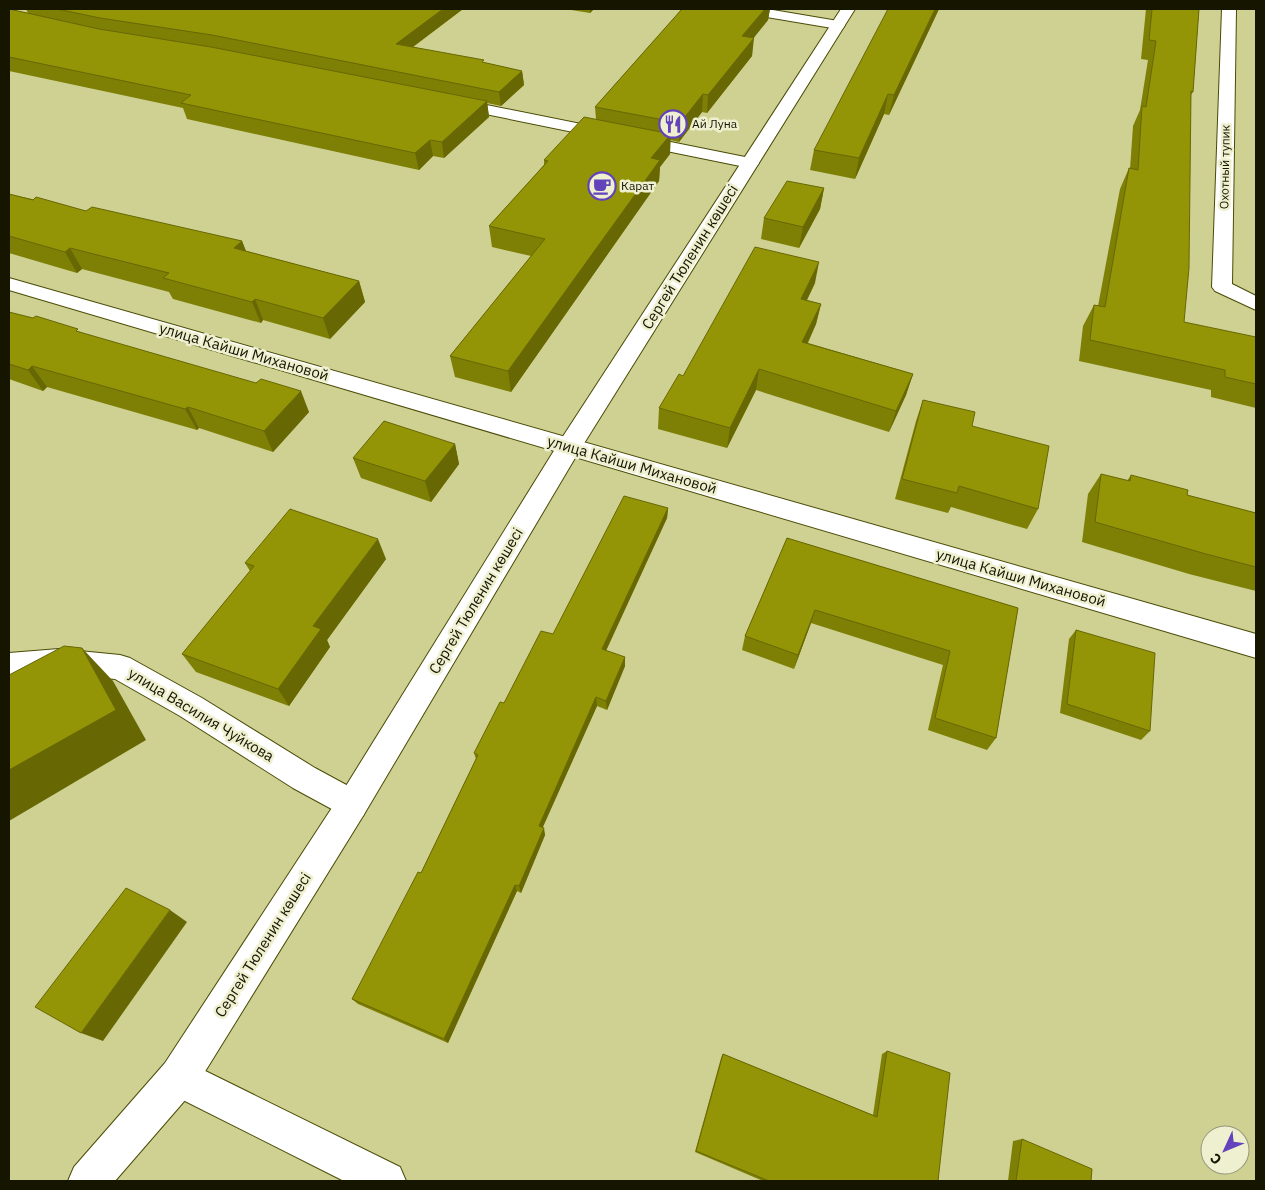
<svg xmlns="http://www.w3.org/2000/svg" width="1265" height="1190" viewBox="0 0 1265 1190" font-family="'IBM Plex Sans',sans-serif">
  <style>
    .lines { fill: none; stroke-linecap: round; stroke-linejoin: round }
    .minor-casing { stroke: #4a4b06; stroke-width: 2 }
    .major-casing { stroke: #4a4b06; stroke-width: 2 }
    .minor { fill: #fff; fill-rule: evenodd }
    .major { fill: #fff; fill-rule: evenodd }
    .wall { fill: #7e7f05 }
    .shaded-wall { fill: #676804 }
    .building { fill: #939406; stroke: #676804 }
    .labels { text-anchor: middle; stroke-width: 5; stroke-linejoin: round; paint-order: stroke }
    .far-poi-label { font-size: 12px; fill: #151500; stroke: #eef0d0; text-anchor: start }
    .far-street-label { font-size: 12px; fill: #151500; stroke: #eef0d0 }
    .street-label { font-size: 15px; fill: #151500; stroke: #eef0d0 }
  </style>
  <rect width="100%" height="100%" fill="#ced191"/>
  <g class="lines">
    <g class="minor-casing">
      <g id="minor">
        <path d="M736,9H767L838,21L843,22L845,25L843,28L838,29L743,13L738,12Z"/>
        <path d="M1222,9H1236L1232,284L1256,296V310L1215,291L1212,287Z"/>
        <path d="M452,98L750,158L756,159L759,163L756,167L750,168L446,106L444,103L446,100Z"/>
        <path d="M9,278L1256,634V658L9,290Z"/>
        <path d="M59,649L120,655L130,658L202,698L315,768L363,794L368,805L363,816L352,820L293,788L180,716L115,679L59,673L9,677V653Z"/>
        <path d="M179,1058L400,1167L406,1181H344L165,1091L160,1077L165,1063Z"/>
      </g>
    </g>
    <g class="major-casing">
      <path id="major" d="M841,9H855L578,453L363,816L193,1091L115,1181H68L74,1167L165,1063L341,794L560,441Z"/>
    </g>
    <use href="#minor" class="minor"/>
    <use href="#major" class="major"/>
  </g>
  <g class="wall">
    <path d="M9,9L28,13L26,9H463L413,47L522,71L524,85L501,106L487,103L489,117L444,158L433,156L419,170L187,119L183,108L9,71Z"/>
    <path d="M565,9H594L590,13Z"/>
    <path d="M682,9H770L768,20L753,38L752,56L707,113L702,112L679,142L670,140V154L660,167L659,181L511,392L455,377L450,356L531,256L492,247L489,226L544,165V160L596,119L595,107Z"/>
    <path d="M939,9L889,115L884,114L855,179L810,170L814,150Z"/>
    <path d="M1146,9H1199L1193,92L1191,95L1184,322L1256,341V408L1211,397V390L1079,361L1083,326L1094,305L1098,306L1120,189L1129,168L1130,169L1133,126L1140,110L1148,60L1141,59Z"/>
    <path d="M824,188L820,209L799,248L761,239L764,218Z"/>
    <path d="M9,194L86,211L242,241L246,251L359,281L365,302L330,339L263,320L261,323L173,299L169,292L82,269L77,273L9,253Z"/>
    <path d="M815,283L807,300L821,304L816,324L808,343L913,374L906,395L889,432L756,390L727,448L658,429L659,408L683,376Z"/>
    <path d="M9,312L80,332L309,412L273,452L199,428L197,430L47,387L43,391L9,379Z"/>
    <path d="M923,400L972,426L1038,509L1027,529L951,507L948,513L895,499L916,421Z"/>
    <path d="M455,444L459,464L431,502L361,478L353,458Z"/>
    <path d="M1101,474L1127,481L1131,475L1187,495L1256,513V591L1189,574L1082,542L1088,494Z"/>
    <path d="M668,508L667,518L606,651L625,666L607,710L597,706L543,827L545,835L521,893L517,891L448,1043L358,1004L352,999L421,873L476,759L474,753L504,703L553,634Z"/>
    <path d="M787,538L1018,608L996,738L987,750L928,730L943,665L811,623L794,669L742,650L745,636Z"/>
    <path d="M386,559L327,640L330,647L289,706L196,672L182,654L250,571L245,563Z"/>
    <path d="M1076,630L1150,731L1141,740L1060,713L1069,639Z"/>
    <path d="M887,1051L938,1181H763L695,1152L721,1058L723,1054L873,1115L882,1054Z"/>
    <path d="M1022,1139L1091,1181H1008L1013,1141Z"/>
  </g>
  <g class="shaded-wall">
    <path d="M443,9H463L398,58L396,44Z"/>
    <path d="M590,9H594L590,13Z"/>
    <path d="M765,9H770L768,20L741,54L742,36Z"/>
    <path d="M935,9H939L889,115L894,95Z"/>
    <path d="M754,38L752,56L707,113L708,95Z"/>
    <path d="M522,71L524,85L501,106L499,92Z"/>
    <path d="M703,94L702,112L679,142L680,123Z"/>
    <path d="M888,94L884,114L855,179L859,158Z"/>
    <path d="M487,101L489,117L444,158L442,142Z"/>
    <path d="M671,134L670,154L660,167L659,181L511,392L508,371L651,158Z"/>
    <path d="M430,140L433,156L419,170L415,153Z"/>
    <path d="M824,188L820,209L799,248L803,227Z"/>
    <path d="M242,241L250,262L234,248Z"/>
    <path d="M70,248L82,269L77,273L65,252Z"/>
    <path d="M819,262L815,283L797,320L801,299Z"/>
    <path d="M359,281L365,302L330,339L323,318Z"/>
    <path d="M255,299L263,320L261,323L252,302Z"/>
    <path d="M821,304L816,324L798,363L802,342Z"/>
    <path d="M32,366L47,387L43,391L28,370Z"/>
    <path d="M759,369L756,390L727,448L730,428Z"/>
    <path d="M913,374L906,395L889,432L896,411Z"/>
    <path d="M301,391L309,412L273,452L264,431Z"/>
    <path d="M188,407L199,428L197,430L185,409Z"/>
    <path d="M455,444L459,464L431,502L425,481Z"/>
    <path d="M668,508L667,518L602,659V649Z"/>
    <path d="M378,539L386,559L327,640L330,647L289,706L278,689L313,626Z"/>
    <path d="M815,610L811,623L794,669L798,655Z"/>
    <path d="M82,648L113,681L146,740L9,821V770Z"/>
    <path d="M625,657V666L607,710L606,701Z"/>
    <path d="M596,697L597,706L540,833L539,826Z"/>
    <path d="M544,828L545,835L521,893L519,886Z"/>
    <path d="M515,885L517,891L448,1043L444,1039Z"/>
    <path d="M170,910L187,922L103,1041L81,1033Z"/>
  </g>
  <g class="building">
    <path d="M9,9L99,29L211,47L487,101L442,142L430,140L415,153L181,103L191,95L9,57Z"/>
    <path d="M57,9H443L396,44L484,60L482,62L522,71L499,92L212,35L100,18Z"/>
    <path d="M682,9H765L742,36L754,38L708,95L703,94L680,123L595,107Z"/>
    <path d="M888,9H935L894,95L888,94L859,158L814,150Z"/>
    <path d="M1152,9H1199L1193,92L1191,91L1189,268L1184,322L1256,337V384L1225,377V370L1090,340L1094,305L1105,307L1129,168L1138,170L1142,106L1146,107L1156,41L1149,40Z"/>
    <path d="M584,117L671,134L651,158L660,160L508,371L450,356L545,239L489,226L548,161L544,160Z"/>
    <path d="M787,181L824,188L803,227L764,218Z"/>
    <path d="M9,194L33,200L36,197L86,211L92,207L242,241L234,248L359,281L323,318L255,299L252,302L163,278L169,273L70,248L65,252L9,236Z"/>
    <path d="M755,247L819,262L801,299L821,304L802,342L913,374L896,411L759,369L730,428L659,408L679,374L683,376Z"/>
    <path d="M9,312L33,318L36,316L78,329L76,331L256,383L261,379L301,391L264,431L188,407L185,409L32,366L28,370L9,364Z"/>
    <path d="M923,400L975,412L972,426L1049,446L1038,509L959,486L957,493L902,479Z"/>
    <path d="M384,421L455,444L425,481L353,458Z"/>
    <path d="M1101,474L1130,481L1131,475L1188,490L1187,495L1256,513V567L1206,554L1095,522Z"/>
    <path d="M624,496L668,508L602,649L625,657L606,701L596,697L539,826L544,828L519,886L515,885L444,1039L352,999L418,872L421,873L478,755L474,753L500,702L504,703L541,631L553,634Z"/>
    <path d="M290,509L378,539L313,626L321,629L278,689L182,654L254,566L245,563Z"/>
    <path d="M787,538L1018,608L996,738L935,718L950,651L815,610L798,655L745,636Z"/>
    <path d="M1076,630L1155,653L1150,731L1067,704Z"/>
    <path d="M64,646L82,648L116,710L9,770V675Z"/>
    <path d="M126,888L170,910L81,1033L35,1007Z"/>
    <path d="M887,1051L950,1073L938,1181H769L696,1151L723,1054L877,1117Z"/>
    <path d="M1022,1139L1092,1169L1091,1181H1016Z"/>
  </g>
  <defs>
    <g id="restaurant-ring" transform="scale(1.4375)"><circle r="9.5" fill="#eef0d0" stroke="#6343bc" stroke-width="1.5"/><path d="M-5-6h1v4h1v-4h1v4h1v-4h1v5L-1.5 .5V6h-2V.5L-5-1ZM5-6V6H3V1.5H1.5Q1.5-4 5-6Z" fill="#6343bc"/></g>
    <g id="cafe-ring" transform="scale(1.4375)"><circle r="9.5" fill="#eef0d0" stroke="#6343bc" stroke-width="1.5"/><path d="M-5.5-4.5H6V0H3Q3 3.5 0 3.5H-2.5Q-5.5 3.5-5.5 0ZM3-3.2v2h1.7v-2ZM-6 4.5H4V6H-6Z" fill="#6343bc"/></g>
  </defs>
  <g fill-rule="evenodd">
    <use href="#restaurant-ring" x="673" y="124"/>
    <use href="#cafe-ring" x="602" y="186"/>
  </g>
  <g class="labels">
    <g class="far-poi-label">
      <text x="692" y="128">Ай Луна</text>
      <text x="621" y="190">Карат</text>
    </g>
    <g class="far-street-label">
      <text transform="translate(1225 167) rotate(-89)" y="4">Охотный тупик</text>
    </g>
    <g class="street-label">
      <text transform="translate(690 257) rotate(-58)" y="5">Сергей Тюленин көшесі</text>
      <text transform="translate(244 352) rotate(16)" y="5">улица Кайши Михановой</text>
      <text transform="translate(632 465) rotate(16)" y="5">улица Кайши Михановой</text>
      <text transform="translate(1021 578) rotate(16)" y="5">улица Кайши Михановой</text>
      <text transform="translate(476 601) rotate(-59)" y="5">Сергей Тюленин көшесі</text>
      <text transform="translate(201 715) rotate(31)" y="5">улица Василия Чуйкова</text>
      <text transform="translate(263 945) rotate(-58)" y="5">Сергей Тюленин көшесі</text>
    </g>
  </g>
  <rect width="1265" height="1190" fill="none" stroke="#151500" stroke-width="20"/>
  <g transform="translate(1225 1150) rotate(226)"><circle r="24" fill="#eef0d0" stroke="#97987d"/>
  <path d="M0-4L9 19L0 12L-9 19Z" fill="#6343bc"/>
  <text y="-8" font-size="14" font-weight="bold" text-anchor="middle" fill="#151500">С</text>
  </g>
</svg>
